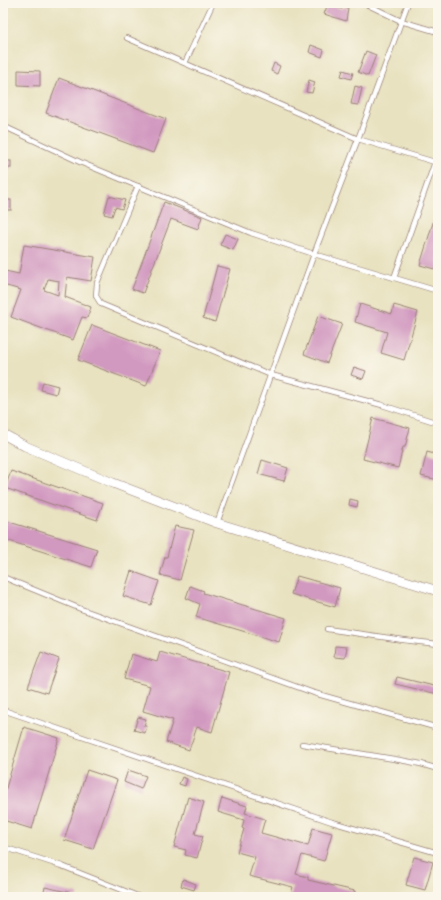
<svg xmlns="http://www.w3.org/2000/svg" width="441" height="900" viewBox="0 0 441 900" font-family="Itim,sans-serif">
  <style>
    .building { fill: #d198c0; fill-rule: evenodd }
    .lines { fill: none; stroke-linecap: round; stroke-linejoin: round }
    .service-casing { stroke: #998076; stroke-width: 6 }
    .minor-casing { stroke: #998076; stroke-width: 10 }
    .service { stroke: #fff; stroke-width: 4.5 }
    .minor { stroke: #fff; stroke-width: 9 }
  </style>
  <rect width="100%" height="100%" fill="#fbf7ec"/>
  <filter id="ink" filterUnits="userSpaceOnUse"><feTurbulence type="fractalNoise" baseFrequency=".025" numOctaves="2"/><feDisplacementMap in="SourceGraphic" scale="8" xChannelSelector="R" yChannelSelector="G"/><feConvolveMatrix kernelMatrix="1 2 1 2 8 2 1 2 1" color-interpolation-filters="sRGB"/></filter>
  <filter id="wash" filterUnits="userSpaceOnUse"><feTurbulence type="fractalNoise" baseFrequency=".012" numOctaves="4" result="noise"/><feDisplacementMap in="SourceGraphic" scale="16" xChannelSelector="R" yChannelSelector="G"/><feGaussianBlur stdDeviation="0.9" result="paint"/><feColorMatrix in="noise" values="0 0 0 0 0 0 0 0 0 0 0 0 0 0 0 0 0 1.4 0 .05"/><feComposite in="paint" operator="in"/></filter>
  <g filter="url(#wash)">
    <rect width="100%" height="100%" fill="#e8e2c0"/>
    <g id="blocks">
      <g class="building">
        <path d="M328,4L342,9V7L348,8L346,21L324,14Z"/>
        <path d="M311,45L324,50L322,57L309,52Z"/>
        <path d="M366,51L376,55L368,76L358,72Z"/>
        <path d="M274,63L280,66L277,74L271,71Z"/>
        <path d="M18,70L40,71V86L18,85Z"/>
        <path d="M343,70L353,73L351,79L341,76Z"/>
        <path d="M59,78L166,119L153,153L46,113Z"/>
        <path d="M309,80L315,82L312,93L306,92Z"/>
        <path d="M355,86L362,88L358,105L351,104Z"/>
        <rect x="5" y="161" width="6" height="7"/>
        <path d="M109,196L125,200L122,209L115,207L112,216L104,214Z"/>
        <rect x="3" y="200" width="8" height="10"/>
        <path d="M164,202L202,217L198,229L171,219L143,293L132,289Z"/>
        <path d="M436,213H438V270L420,265Z"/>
        <path d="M225,234L238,239L233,250L220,245Z"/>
        <path d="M24,245L95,257L91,281L67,277L65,297L91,307L87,318L82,317L73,340L11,317L21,290L3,285V277L5,271L19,274ZM48,279L59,281L58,295L44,290Z"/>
        <path d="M217,266L230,269L215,322L203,318Z"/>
        <path d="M360,304L392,314L394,305L418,312L404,360L381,353L387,332L355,322Z"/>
        <path d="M318,316L342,324L327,363L304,354Z"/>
        <path d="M92,325L160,351L146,386L78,360Z"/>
        <path d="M354,367L366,371L363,379L351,375Z"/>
        <path d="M43,382L58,386L56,394L41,390Z"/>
        <path d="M373,418L410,428L405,447H403L398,468L363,459Z"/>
        <path d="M427,452L438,455V480L421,476Z"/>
        <path d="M262,460L288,468L284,481L258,474Z"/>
        <path d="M11,471L103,503L97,520L5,488Z"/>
        <path d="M350,499L358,501L357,507L349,505Z"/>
        <path d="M6,521L97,549L91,567L3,539V530Z"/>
        <path d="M175,526L194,530L180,580L160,575L165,557H167Z"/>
        <path d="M131,571L159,581L151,605L123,596Z"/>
        <path d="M297,576L340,588L335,607L291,594Z"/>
        <path d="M190,586L204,591L203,593L286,618L279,642L196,617L200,604L186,598Z"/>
        <path d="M335,646L347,647L345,658L334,657Z"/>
        <path d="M41,652L59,659L47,693L28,687Z"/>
        <path d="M160,652L229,672L212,732L197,727L189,750L166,742L173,720L143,711L150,686L124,679L131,654L157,662Z"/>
        <path d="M397,677L438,687V694L395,684Z"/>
        <path d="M138,717L146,719L144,726H147L145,733L134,730Z"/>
        <path d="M24,727L59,738L32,829L3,820V798Z"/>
        <path d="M87,770L117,780L93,849L64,840Z"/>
        <path d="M128,770L146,776L141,789L124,782Z"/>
        <path d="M182,777L187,779L185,786L179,784Z"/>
        <path d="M188,797L204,802L195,834L203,836L197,858L185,855L186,850L174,847Z"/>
        <path d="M222,798L247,806L245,813L265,819L261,833L308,846L313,828L332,833L324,861L302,855L296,874L308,877V880L355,891L354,897H290L293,887L249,876L255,857L237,852L244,829L242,828L244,820L218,812Z"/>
        <path d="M414,857L433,862L425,890L406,885Z"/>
        <path d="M183,879L196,884L194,890L181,886Z"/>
        <path d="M45,887L77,894V897H43Z"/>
      </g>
    </g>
  </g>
  <g filter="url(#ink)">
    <use href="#blocks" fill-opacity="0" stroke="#998076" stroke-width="1"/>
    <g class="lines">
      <g class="service-casing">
        <g id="service">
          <path d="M364,3L401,21L438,32"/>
          <path d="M127,38L358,139L438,163"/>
          <path d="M185,63L213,3"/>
          <path d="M3,126L82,163L251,233L314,254L438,291"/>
          <path d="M138,186L97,283L96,296L101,304L271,375L382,405L438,423"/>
          <path d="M394,278L435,162"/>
          <path d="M217,523L314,254L358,139L408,3"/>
          <path d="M3,577L81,609L314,693L438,728"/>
          <path d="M327,629L403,640L438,644"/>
          <path d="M3,710L332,822L438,853"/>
          <path d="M302,744L400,760L421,764L438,769"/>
          <path d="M3,847L62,866L140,897"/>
        </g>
      </g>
      <g class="minor-casing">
        <path id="minor" d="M3,434L25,446L113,483L217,523L438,591"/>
      </g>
      <use href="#service" class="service"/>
      <use href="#minor" class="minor"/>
    </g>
  </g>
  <rect width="441" height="900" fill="none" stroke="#fbf7ec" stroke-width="16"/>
</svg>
